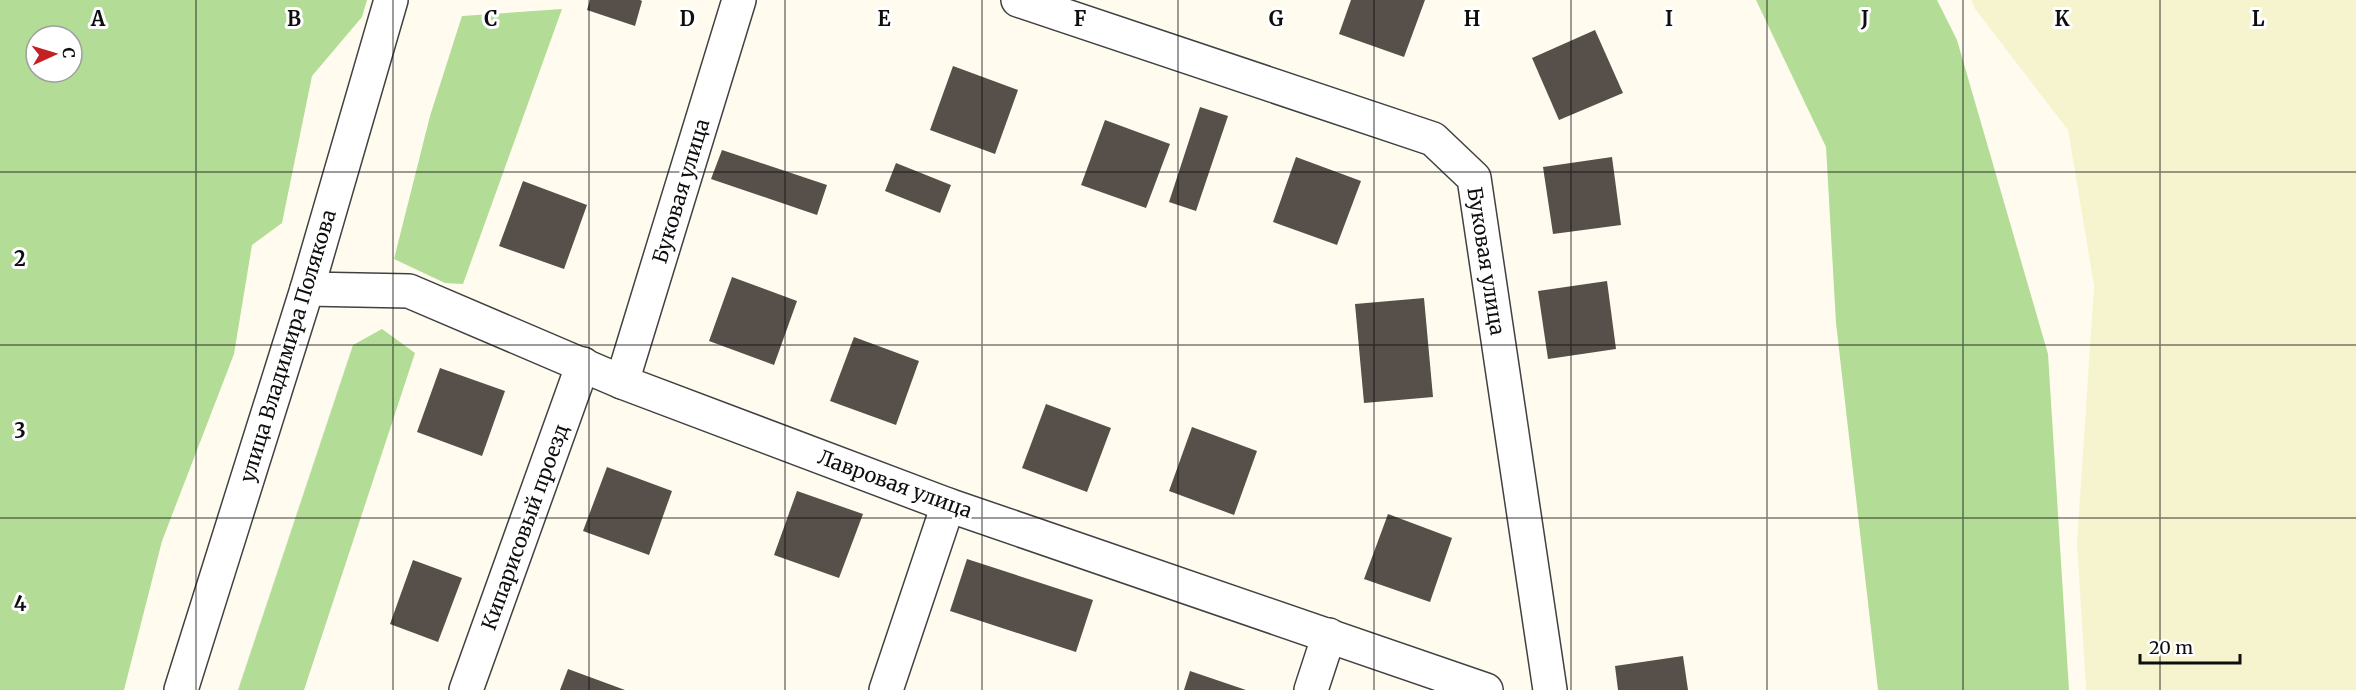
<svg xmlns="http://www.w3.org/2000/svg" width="2356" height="690" viewBox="0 0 2356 690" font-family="Merriweather,serif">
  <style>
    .farmland { fill: #f6f4ce }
    .forest { fill: #b3dc96; fill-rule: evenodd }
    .building { fill: #574f4a }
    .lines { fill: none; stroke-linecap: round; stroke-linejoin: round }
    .minor-casing { stroke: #414141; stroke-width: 36 }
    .minor { stroke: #fff; stroke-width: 33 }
    .grid { fill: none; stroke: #0e0e0e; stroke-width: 1.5; stroke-opacity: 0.55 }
    .labels { text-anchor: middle; stroke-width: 6; stroke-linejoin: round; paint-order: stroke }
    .street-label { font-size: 20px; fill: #0e0e0e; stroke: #fff }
    .grid-label { font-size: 20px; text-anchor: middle; font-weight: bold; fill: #0e0e0e; stroke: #fff; stroke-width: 6; stroke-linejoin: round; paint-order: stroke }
  </style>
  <rect width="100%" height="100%" fill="#fffcef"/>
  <path class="farmland" d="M1971,0H2356V690H2086L2077,542L2094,286L2068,130L1975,9Z"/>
  <g class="forest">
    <path d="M0,0H367L362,17L312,76L282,223L252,245L234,354L162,541L124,690H0ZM36,36H72V72H36Z"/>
    <path d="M1756,0H1937L1957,40L2048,354L2069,690H1878L1836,323L1826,147Z"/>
    <path d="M562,9L463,284L445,283L394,259L430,116L462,16Z"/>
    <path d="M382,329L415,353L304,690H238L353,345Z"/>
  </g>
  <g class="building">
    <path d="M590,0H640L642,1L635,26L587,10Z"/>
    <path d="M1351,0H1425L1404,57L1339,34Z"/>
    <path d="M1595,30L1623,93L1559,120L1532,58Z"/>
    <path d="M953,66L1018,90L995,154L930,130Z"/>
    <path d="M1200,107L1228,116L1196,211L1169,202Z"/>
    <path d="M1105,120L1170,144L1146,208L1081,185Z"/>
    <path d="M722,150L827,185L817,215L711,179Z"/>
    <path d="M1296,157L1361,181L1337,245L1273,222Z"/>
    <path d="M1612,157L1621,225L1553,234L1543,167Z"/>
    <path d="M896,163L951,185L940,213L885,191Z"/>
    <path d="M523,181L587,205L564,269L499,246Z"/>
    <path d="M732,277L797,301L774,365L709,341Z"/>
    <path d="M1607,281L1616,349L1548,359L1538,291Z"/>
    <path d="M1424,298L1433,397L1364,403L1355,304Z"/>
    <path d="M854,337L919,361L896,425L830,401Z"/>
    <path d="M440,368L505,391L482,456L417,432Z"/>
    <path d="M1046,404L1111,428L1087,492L1022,468Z"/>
    <path d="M1192,427L1257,451L1234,515L1169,491Z"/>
    <path d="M607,467L672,491L649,555L583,531Z"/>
    <path d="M797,491L863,514L839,578L774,555Z"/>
    <path d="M1388,514L1452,538L1430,602L1364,579Z"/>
    <path d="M967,559L1093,600L1076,652L950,611Z"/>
    <path d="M413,560L462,578L438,642L390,624Z"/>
    <path d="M1683,656L1688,690H1618L1615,666Z"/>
    <path d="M568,669L625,690H560Z"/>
    <path d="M1190,671L1246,690H1184Z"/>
  </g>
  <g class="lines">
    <g class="minor-casing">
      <g id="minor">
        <path d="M1018,0L1433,139L1474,178L1550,690"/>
        <path d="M307,289L409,291L622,382L948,505L1486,690"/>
        <path d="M622,382L739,0"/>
        <path d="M181,690L307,289L391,0"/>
        <path d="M466,690L583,364"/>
        <path d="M886,690L948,505"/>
        <path d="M1311,690L1329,635"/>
      </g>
    </g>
    <use href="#minor" class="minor"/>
  </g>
  <path class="grid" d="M196,0V690M393,0V690M589,0V690M785,0V690M982,0V690M1178,0V690M1374,0V690M1571,0V690M1767,0V690M1963,0V690M2160,0V690M0,172H2356M0,345H2356M0,518H2356"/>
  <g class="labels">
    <g class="street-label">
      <text transform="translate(681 191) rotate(-73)" y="7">Буковая улица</text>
      <text transform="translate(1486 261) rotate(81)" y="7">Буковая улица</text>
      <text transform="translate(288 346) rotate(-73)" y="7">улица Владимира Полякова</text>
      <text transform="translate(895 484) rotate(20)" y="7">Лавровая улица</text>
      <text transform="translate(525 527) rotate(-70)" y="7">Кипарисовый проезд</text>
    </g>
  </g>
  <g class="grid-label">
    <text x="98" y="26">A</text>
    <text x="294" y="26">B</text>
    <text x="491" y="26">C</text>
    <text x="687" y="26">D</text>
    <text x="884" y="26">E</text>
    <text x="1080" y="26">F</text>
    <text x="1276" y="26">G</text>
    <text x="1472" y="26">H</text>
    <text x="1669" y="26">I</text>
    <text x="1865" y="26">J</text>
    <text x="2062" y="26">K</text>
    <text x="2258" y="26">L</text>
    <text x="20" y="266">2</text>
    <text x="20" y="438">3</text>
    <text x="20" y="611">4</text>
  </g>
  <g transform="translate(54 54) rotate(86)"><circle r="28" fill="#ffffff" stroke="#9f9f9f" stroke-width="1.5"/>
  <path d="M0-4.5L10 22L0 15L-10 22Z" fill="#c32124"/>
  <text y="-9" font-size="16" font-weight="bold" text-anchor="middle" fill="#0e0e0e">С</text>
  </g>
  <path d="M2140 654v9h100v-9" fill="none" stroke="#0e0e0e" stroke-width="3"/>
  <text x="2149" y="654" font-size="18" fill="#0e0e0e" stroke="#ffffff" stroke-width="4.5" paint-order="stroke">20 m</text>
</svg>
